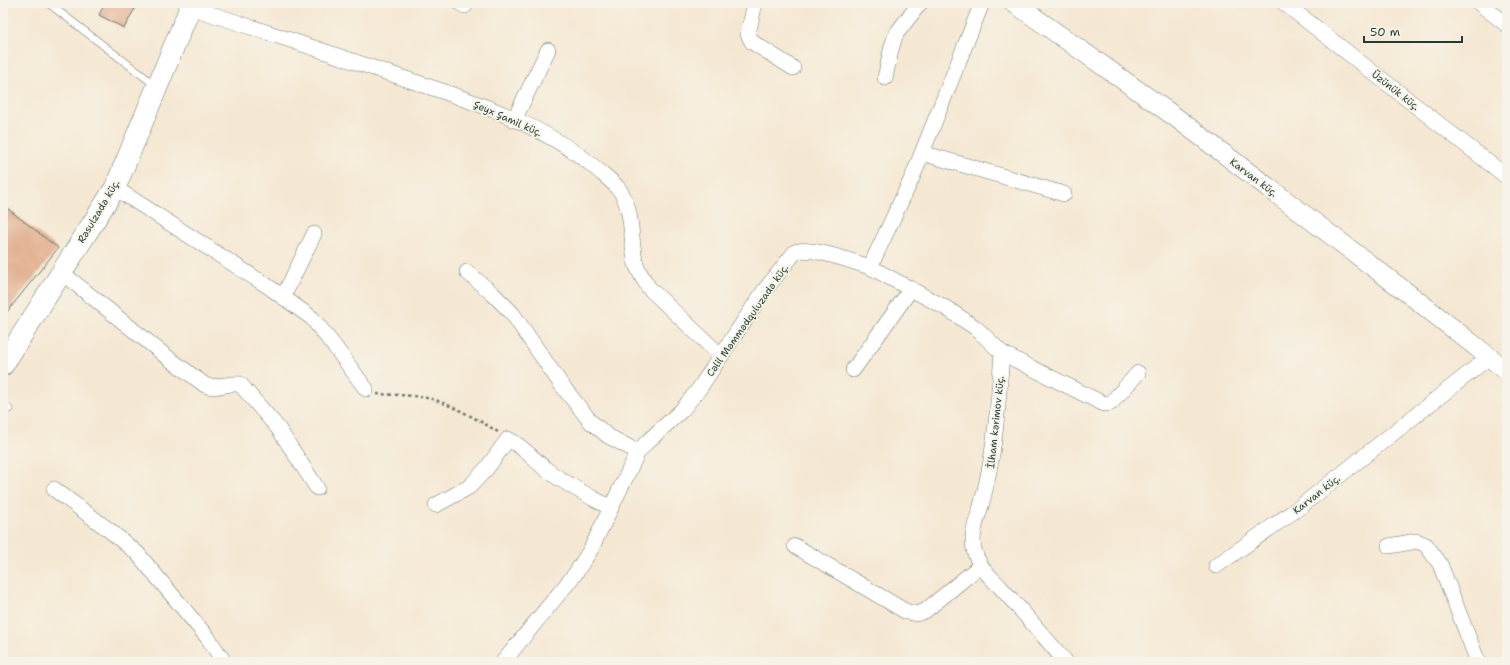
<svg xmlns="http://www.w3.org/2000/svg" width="1510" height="665" viewBox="0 0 1510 665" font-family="'Shantell Sans',sans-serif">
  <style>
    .building { fill: #dda17b }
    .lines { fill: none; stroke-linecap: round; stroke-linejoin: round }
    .service-casing { stroke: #6a796c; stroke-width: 8 }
    .minor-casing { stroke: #6a796c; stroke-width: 16 }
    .tertiary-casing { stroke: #6a796c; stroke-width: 20 }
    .secondary-casing { stroke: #6a796c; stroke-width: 22 }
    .path { stroke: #6a796c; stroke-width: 2.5; stroke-dasharray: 3 3; stroke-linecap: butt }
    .service { stroke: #fff; stroke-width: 7 }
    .minor { stroke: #fff; stroke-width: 15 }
    .tertiary { stroke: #fff; stroke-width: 19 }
    .secondary { stroke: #fff; stroke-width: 21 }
    .labels { text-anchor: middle; stroke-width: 3.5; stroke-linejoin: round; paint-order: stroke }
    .street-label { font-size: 10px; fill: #1f3d34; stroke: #f7f3e8 }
  </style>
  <rect width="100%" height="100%" fill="#f7f3e8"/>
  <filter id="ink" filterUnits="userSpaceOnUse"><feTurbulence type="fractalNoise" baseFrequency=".025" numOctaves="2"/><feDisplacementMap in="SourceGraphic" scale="8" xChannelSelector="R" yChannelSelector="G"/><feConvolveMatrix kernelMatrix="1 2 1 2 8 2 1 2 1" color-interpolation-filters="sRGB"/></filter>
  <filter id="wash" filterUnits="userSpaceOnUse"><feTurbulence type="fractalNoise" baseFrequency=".012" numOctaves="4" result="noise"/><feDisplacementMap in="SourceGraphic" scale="16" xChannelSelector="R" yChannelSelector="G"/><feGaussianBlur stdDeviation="0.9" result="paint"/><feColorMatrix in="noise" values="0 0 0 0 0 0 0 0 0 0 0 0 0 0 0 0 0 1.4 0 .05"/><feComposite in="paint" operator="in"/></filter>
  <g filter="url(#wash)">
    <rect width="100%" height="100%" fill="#f5e8d3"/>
    <g id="blocks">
      <g class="building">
        <path d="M105,3H138L124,28L99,15Z"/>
        <path d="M3,205L58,248L3,317Z"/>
      </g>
    </g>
  </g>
  <g filter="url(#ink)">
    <use href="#blocks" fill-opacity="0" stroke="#6a796c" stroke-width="1"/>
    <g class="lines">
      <g class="service-casing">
        <g id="service">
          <path d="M48,3L155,85"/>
          <path d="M3,404L9,409"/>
        </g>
      </g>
      <g class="minor-casing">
        <g id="minor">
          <path d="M460,3L465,6"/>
          <path d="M755,3L748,34L752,42L793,68"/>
          <path d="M1284,3L1507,177"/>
          <path d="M1479,3L1507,25"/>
          <path d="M190,7C254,28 318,49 382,71C456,96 538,119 598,170C605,176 613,182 618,188C634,207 630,242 636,264C639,273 644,280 649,288L721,356"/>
          <path d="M885,78L892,46L896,34L920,3"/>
          <path d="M514,120L548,50"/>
          <path d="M922,153L1064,194"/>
          <path d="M115,188L269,287L312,318L335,347L366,389"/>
          <path d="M870,267L946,308L976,328L1002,353C998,406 995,455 981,506C976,522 969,539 976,556C981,570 992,578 1002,589C1024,613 1045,638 1066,662"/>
          <path d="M61,272L167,357L205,385C217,390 228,382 240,384L278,428L317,488"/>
          <path d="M467,272L493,294L512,313L563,387L591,422L608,436L638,452"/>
          <path d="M283,297L314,234"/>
          <path d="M1002,353L1104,404L1111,403L1138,373"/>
          <path d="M853,370L911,289"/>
          <path d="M54,489L109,530L137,553L208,638L224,662"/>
          <path d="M436,505L469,487L487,468L508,439C523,446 534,460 547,470C567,485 589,496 611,508"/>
          <path d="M795,546L905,611L916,614L925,611L980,566"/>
          <path d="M1389,546L1417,541L1426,545L1440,564L1478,662"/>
          <path d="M1216,566L1300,507L1488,358"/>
          <path d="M503,662L575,574L591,549L638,452L646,443L682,410L699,389L764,291L795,252C809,245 853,262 870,267L912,178L982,3"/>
        </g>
      </g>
      <g class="tertiary-casing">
        <path id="tertiary" d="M1014,3L1174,116L1414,298L1507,371"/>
      </g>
      <g class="secondary-casing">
        <path id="secondary" d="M3,365L115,188L192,3"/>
      </g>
      <path class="path" d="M377,394C395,395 422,395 438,401C459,409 479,420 498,432"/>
      <use href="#service" class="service"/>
      <use href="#minor" class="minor"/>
      <use href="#tertiary" class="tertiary"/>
      <use href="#secondary" class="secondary"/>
    </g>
  </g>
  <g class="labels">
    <g class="street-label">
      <text transform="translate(1396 90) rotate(38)" y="4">Üzünük küç.</text>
      <text transform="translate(508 118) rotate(24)" y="4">Şeyx Şamil küç.</text>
      <text transform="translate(1254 177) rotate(37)" y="4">Karvan küç.</text>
      <text transform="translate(98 211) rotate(-59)" y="4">Rəsulzadə küç.</text>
      <text transform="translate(747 320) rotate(-55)" y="4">Cəlil Məmmədquluzadə küç.</text>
      <text transform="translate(995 422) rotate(-84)" y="4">İlham kərimov küç.</text>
      <text transform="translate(1316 494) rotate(-38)" y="4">Karvan küç.</text>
    </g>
  </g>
  <rect width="1510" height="665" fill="none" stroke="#f7f3e8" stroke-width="16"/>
  <path d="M1364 36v6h98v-6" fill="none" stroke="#1f3d34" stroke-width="2"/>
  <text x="1370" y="36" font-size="12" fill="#1f3d34" stroke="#f7f3e8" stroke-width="3" paint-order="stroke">50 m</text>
</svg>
